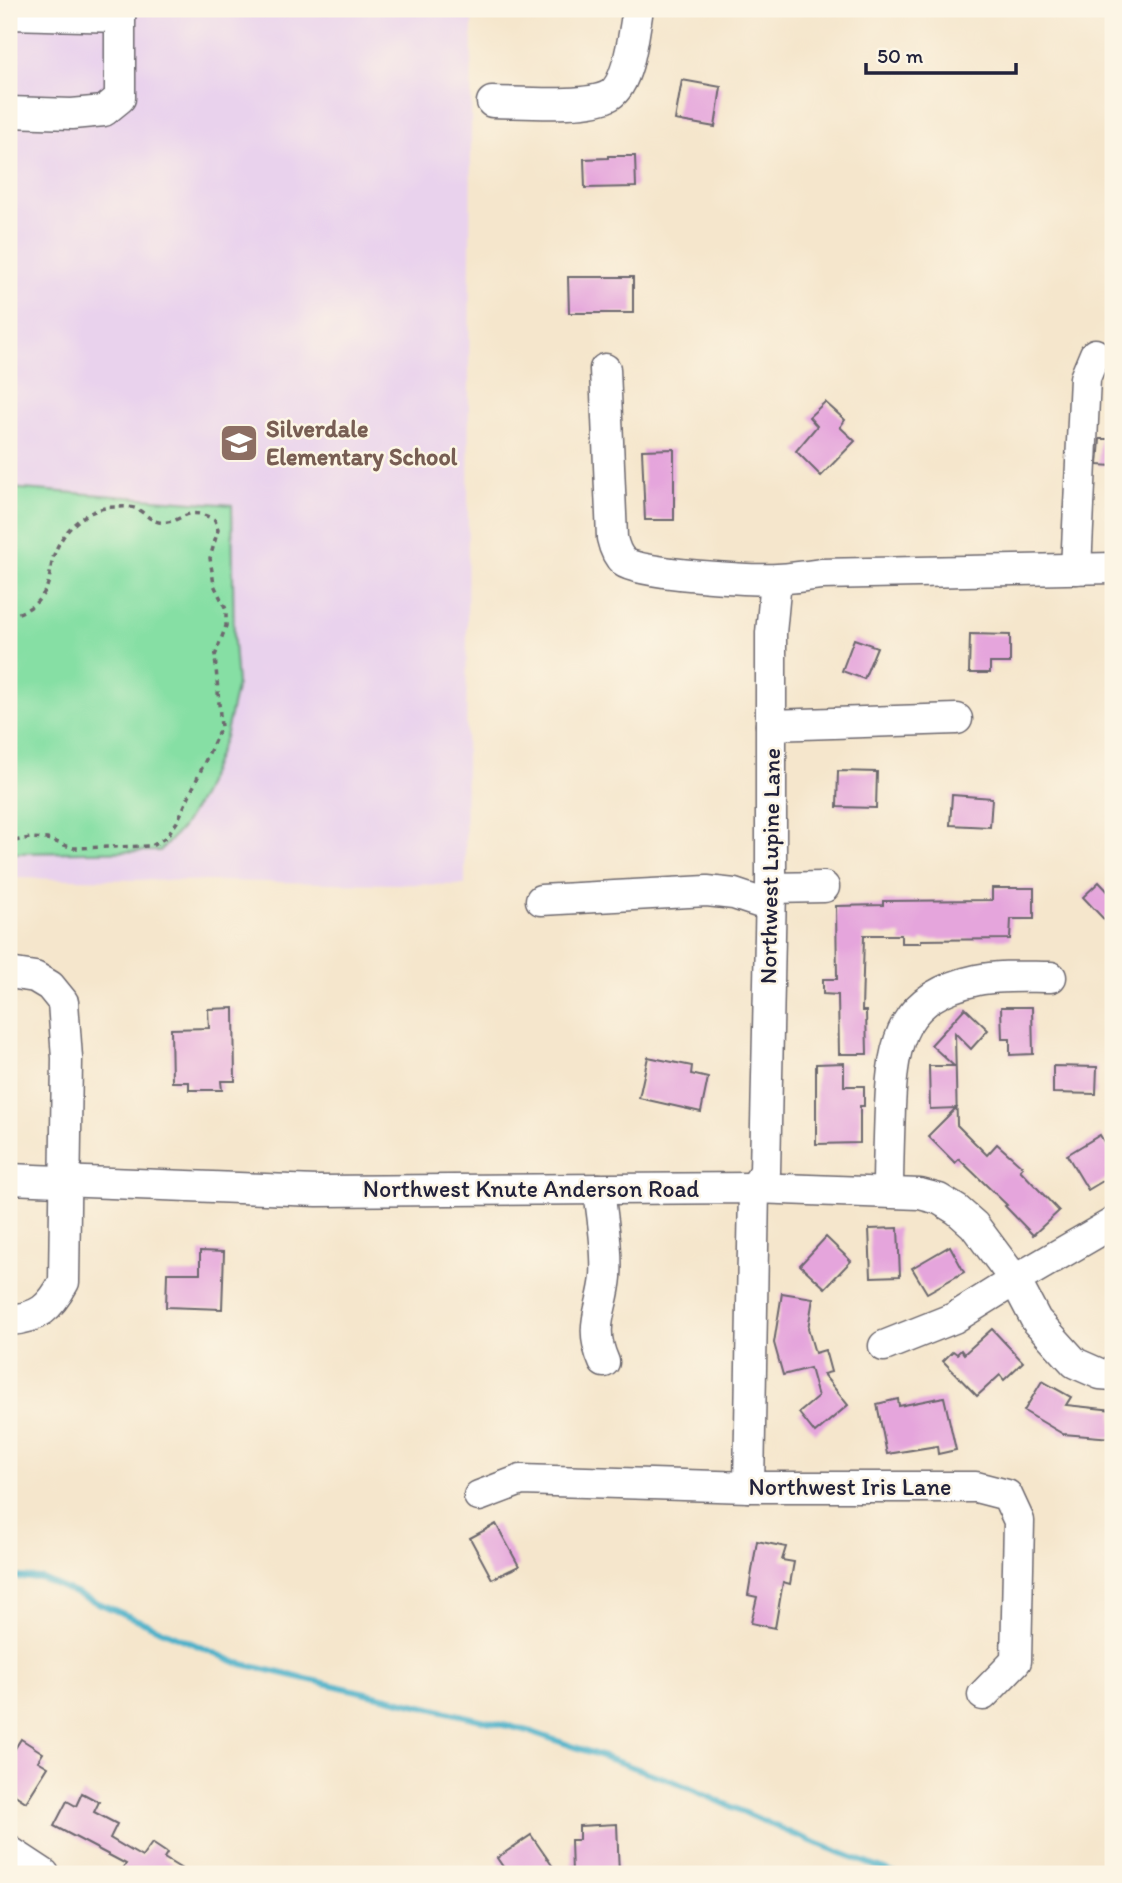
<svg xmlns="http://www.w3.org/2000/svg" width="1122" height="1883" viewBox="0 0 1122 1883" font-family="Itim,sans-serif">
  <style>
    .built { fill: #e9d2ed }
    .park { fill: #86dfa4; stroke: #548070; stroke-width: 2 }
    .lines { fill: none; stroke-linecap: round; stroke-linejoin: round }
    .stream { stroke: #4ab0c9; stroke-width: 6 }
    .building { fill: #e5a5dc }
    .minor-casing { stroke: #6c676e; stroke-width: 33 }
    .path { stroke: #6c676e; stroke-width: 3.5; stroke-dasharray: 5 5; stroke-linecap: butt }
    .minor { stroke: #fff; stroke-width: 30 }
    .labels { text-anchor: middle; stroke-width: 5; stroke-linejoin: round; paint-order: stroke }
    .education-label { font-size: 24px; font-weight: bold; fill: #785e54; stroke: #fcf5e5; text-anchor: start }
    .street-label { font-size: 24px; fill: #22223b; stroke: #fcf5e5 }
  </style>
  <rect width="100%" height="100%" fill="#fcf5e5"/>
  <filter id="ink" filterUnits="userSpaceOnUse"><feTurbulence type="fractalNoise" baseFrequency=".0143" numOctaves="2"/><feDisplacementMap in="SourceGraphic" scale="14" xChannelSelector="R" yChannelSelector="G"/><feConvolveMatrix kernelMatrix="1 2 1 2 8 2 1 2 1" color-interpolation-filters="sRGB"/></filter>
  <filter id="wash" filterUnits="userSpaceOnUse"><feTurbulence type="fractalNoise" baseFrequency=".00686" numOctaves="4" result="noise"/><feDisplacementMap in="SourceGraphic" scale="28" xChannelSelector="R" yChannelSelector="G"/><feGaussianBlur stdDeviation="1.57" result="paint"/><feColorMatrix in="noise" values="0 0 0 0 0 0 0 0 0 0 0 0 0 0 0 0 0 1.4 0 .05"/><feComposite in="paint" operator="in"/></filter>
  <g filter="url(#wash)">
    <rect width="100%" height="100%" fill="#f5e6cc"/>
    <path class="built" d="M9,9H472L465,885L9,878Z"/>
    <path class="park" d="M9,488L232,505L234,643L237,684L225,737L202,795L182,828L160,851L9,853Z"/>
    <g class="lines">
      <path class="stream" d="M9,1577L40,1578L238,1663L529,1731L673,1781L793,1834L895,1874"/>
    </g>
    <g id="blocks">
      <g class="building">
        <path d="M682,80L721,87L715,127L675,120Z"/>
        <path d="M608,156H635L636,187L585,188L584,159L608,158Z"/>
        <path d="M568,277H633V313H569Z"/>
        <path d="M825,402L845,420L840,427L855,441L821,476L796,451L817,426L809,417Z"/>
        <path d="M1100,439H1113V466L1098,465Z"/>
        <path d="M674,449V520H645L642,450Z"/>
        <path d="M970,634L1010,635V663H990V673H969Z"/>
        <path d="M854,639L877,647L864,679L842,671Z"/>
        <path d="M838,771L877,772L876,808L837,807Z"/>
        <path d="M952,795L992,798L990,827L950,825Z"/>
        <path d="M1099,882L1113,897V929L1083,897Z"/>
        <path d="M992,888H1034V919H1011L1010,939L921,940V943H901V935H864L862,1011H866L867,1054H839L838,995L823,994V979H837L836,906L883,905V901L992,900Z"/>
        <path d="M1001,1007H1032L1033,1054L1010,1055V1039H1002Z"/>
        <path d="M234,1008L235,1081H221L222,1090H189V1082H172L171,1029L209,1028L208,1009Z"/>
        <path d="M965,1008L988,1030L971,1049L955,1033L957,1125L987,1155L997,1144L1023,1167L1020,1170L1059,1211L1033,1235L1005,1206L1007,1205L959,1159L955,1163L928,1136L956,1108L930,1109L929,1066H954L931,1045Z"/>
        <path d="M648,1057L692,1066L691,1074L708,1078L701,1112L639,1098Z"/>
        <path d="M844,1063V1086H864V1106H860V1143L816,1144V1064Z"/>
        <path d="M1053,1066L1097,1067L1096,1094L1053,1093Z"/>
        <path d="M1100,1135L1113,1157V1175L1088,1190L1067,1155Z"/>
        <path d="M898,1228L900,1276L871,1277L869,1229Z"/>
        <path d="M826,1237L851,1261L825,1288L800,1265Z"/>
        <path d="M950,1246L964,1272L927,1293L912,1268Z"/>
        <path d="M200,1251L224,1252L222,1309L166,1307L167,1273H200Z"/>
        <path d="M782,1293L813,1298L808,1329L815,1353L825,1350L831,1372L823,1374L848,1405L815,1433L799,1413L818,1397L810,1368L783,1375L774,1343Z"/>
        <path d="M992,1329L1023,1362L1004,1380L1000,1375L977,1396L943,1361L953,1351L957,1354L961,1350L964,1354Z"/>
        <path d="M1042,1381L1071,1397L1066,1405L1113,1410L1112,1438L1063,1434L1024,1411Z"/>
        <path d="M944,1397L956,1450L938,1454L937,1446L887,1454L877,1404L898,1399L899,1406Z"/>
        <path d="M496,1524L519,1566L492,1579L470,1538Z"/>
        <path d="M757,1541L786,1547L782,1560L794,1562L790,1584L783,1582L775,1628L751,1623L757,1597L748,1595Z"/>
        <path d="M21,1739L43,1753L38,1761L48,1767L26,1802L9,1791V1758Z"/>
        <path d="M82,1793L99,1802L94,1812L117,1824L110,1838L142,1857L152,1843L167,1853L164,1858L190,1874H120L126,1864L54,1826L67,1801L76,1806Z"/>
        <path d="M617,1824L619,1874H572L571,1840H579V1826Z"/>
        <path d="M531,1835L558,1874H508L497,1858Z"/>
      </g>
    </g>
  </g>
  <g filter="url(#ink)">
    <use href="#blocks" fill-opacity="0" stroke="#6c676e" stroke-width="2"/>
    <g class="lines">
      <g class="minor-casing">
        <g id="minor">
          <path d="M9,14L120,17"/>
          <path d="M492,102C519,102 588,108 610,95C630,82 634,30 638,9"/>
          <path d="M9,112L72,114L104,111L120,98V9"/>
          <path d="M605,369L612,538C614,547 617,556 624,562C639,574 755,581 778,579C792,578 807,576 821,574L1113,568"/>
          <path d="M1076,569L1085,378L1095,354"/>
          <path d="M771,725L957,719"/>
          <path d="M771,888L824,887"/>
          <path d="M541,900L707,891L734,894L770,906"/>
          <path d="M9,973L35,977L50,986L63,1002L67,1058L64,1282C50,1308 39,1318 9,1320"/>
          <path d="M9,1179L317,1191L754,1188L920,1194L939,1199L957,1210L974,1225L1015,1280L954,1318L884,1346"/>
          <path d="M599,1189C602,1218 608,1248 606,1277C603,1310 588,1326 604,1362"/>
          <path d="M888,1192C888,1164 889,1135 890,1107C893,1039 902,996 977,980C1001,975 1027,977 1051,977"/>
          <path d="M1113,1223L1015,1280L1036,1320L1075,1363L1100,1374L1113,1375"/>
          <path d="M749,1487L754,1188L765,1172L771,888V633L776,580"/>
          <path d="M479,1496L521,1480L749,1487H976L1007,1495L1019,1521L1016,1661L983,1695"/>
          <path d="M9,1851L44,1874"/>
        </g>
      </g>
      <path class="path" d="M9,617C21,612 32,609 40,598C51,586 49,573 53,558C61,531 86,507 115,507C121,507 131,506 137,509C145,513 149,520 159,522C183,525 184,503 215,520L218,530L210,558L214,585L226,609V626L215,656L221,727L177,822L166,837L152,846L73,848L47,839L30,838L9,842"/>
      <use href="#minor" class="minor"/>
    </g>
  </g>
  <defs>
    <g id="school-square" transform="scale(2.0125)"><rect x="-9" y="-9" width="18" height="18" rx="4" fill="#8d6e63" stroke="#fcf5e5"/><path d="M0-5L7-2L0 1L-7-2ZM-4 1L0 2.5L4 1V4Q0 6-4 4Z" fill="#fff"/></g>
  </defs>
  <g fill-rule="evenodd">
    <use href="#school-square" x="239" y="443"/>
  </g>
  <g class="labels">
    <g class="education-label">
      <text x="266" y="437">Silverdale<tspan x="266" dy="28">Elementary School</tspan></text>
    </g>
    <g class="street-label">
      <text transform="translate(770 866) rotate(-89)" y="8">Northwest Lupine Lane</text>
      <text x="531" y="1197">Northwest Knute Anderson Road</text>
      <text x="850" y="1495">Northwest Iris Lane</text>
    </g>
  </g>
  <rect width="1122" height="1883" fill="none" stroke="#fcf5e5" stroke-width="35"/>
  <path d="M866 63v10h150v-10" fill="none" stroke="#22223b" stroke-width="3.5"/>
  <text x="877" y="63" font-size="21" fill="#22223b" stroke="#fcf5e5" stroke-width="5" paint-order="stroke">50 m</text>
</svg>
